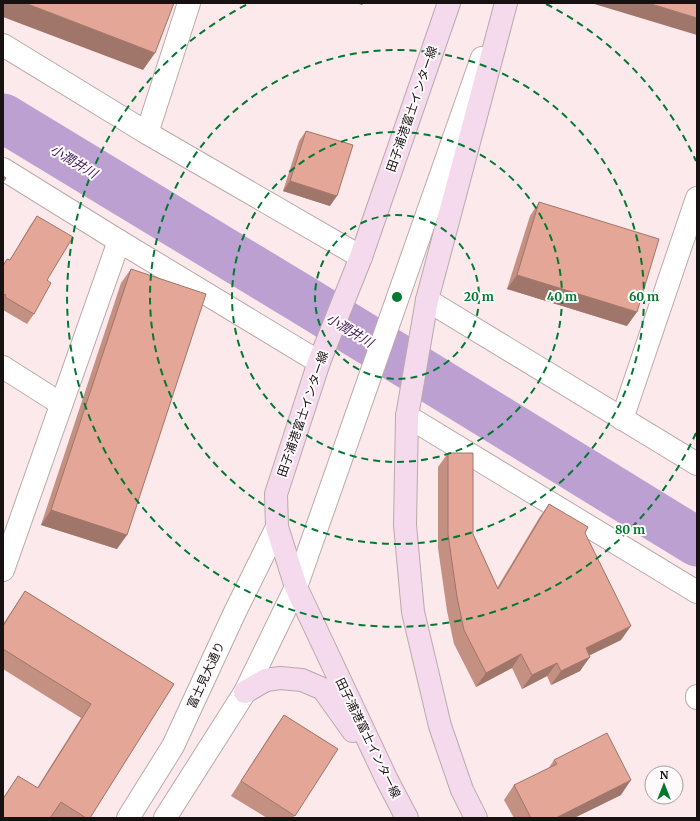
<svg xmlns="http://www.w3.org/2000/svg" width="700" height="821" viewBox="0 0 700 821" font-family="Merriweather,'Noto Sans JP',serif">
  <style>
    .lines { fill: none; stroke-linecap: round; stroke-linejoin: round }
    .river { stroke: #bca0d1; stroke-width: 49 }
    .minor-casing { stroke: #baa9ab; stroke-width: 24 }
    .tertiary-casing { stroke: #baa9ab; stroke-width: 24 }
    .secondary-casing { stroke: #baa9ab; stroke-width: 24 }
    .minor { stroke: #fff; stroke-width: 22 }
    .tertiary { stroke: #fff; stroke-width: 22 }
    .secondary { stroke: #f4daec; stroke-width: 22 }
    .wall { fill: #c49082 }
    .shaded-wall { fill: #a0756a }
    .building { fill: #e4a797; stroke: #a0756a }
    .ring { fill: none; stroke: #017930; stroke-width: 2; stroke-dasharray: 7 5 }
    .labels { text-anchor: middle; stroke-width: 4; stroke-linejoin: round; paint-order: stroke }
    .street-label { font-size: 12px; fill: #171112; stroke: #fefafb }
    .water-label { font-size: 13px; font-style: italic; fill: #3a1550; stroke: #fefafb }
    .centre { fill: #017930; stroke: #fefafb; stroke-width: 2 }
    .ring-label { font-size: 12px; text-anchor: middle; font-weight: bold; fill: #017930; stroke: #fefafb; stroke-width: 4; stroke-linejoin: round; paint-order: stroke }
  </style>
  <rect width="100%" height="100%" fill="#fbe9ec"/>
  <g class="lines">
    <path class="river" d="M3,118L305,301L697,542"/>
    <g class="minor-casing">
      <g id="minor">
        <path d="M3,45L147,133L361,257"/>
        <path d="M147,133L189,3"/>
        <path d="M3,169L119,241L319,362"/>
        <path d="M427,300L697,464"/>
        <path d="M3,367L61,404"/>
        <path d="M407,416L697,592"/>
        <path d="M622,419L697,198"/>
        <path d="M3,570L119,241"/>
        <path d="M697,696V698"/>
      </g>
    </g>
    <g class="tertiary-casing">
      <g id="tertiary">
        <path d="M128,818L173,746L235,612L277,527"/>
        <path d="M165,818L245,692L296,587L482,58"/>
      </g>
    </g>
    <g class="secondary-casing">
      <g id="secondary">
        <path d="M245,692L266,680L280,678L302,680L323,689L353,731"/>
        <path d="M407,818L387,780L296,587L277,527L276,494L319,362L361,257L449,3"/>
        <path d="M476,818L462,790L440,726L413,612L405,525L407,416L427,300L506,3"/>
      </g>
    </g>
    <use href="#minor" class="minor"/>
    <use href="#tertiary" class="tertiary"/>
    <use href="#secondary" class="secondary"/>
  </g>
  <g class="wall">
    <path d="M306,131L330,206L283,191L299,141Z"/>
    <path d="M539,202L627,326L507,289L530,216Z"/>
    <path d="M37,216L47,280L34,314L27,324L3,310V265L7,259L10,260L30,226Z"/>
    <path d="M131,269L117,549L41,525L121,283Z"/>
    <path d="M448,453L473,534L497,588L539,518L549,504L585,533L621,640L589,655L580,671L551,685L547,676L522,689L512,668L476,687L454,644L447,611L438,548V467Z"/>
    <path d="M25,591L174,684L90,818H54L51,817L3,818V798L18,776L37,788L81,718L3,669V624Z"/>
    <path d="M284,715L338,749L293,818H267L231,796L274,729Z"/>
    <path d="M554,760L621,795L574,818H514L504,800L514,785L548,769Z"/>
  </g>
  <g class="shaded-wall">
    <path d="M3,3H25L155,53L143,70L3,17Z"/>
    <path d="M356,3H364L362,5Z"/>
    <path d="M591,3H648L697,18V35Z"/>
    <path d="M290,181L337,196L330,206L283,191Z"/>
    <path d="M517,275L637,312L627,326L507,289Z"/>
    <path d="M51,510L127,535L117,549L41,525Z"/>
    <path d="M631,626L621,640L576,662L586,648Z"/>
    <path d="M521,654L512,668L476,687L486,673Z"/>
    <path d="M590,657L580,671L551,685L561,671Z"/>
    <path d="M557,663L547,676L522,689L532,675Z"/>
    <path d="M631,780L621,795L574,818H556Z"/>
  </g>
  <g class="building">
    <path d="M25,3H174L155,53Z"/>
    <path d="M648,3H697V18Z"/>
    <path d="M306,131L353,145L337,196L290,181Z"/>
    <path d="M3,176L6,178L3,182Z"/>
    <path d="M539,202L659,239L637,312L517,275Z"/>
    <path d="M37,216L73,237L47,280L51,283L34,314L5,297L6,295L3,294V266L7,259L10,260Z"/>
    <path d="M131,269L206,294L127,535L51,510Z"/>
    <path d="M448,453H473V534L498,589L549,504L588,527L585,533L631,626L586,648L590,657L561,671L557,663L532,675L521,654L486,673L464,630L457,597L448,534Z"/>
    <path d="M25,591L174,684L90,818H86L61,802L50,818H3V799L18,776L38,788L91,704L3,649V626Z"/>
    <path d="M284,715L338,749L295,816L241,781Z"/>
    <path d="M607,733L631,780L556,818H531L514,785L557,764L554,760Z"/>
  </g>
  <g class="ring">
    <circle cx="397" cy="297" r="82"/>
    <circle cx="397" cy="297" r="165"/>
    <circle cx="397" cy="297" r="247"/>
    <path d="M696 433A329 329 0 1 1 248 4M546 4A329 329 0 0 1 696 161"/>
  </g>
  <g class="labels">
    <g class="street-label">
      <text transform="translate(412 109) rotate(-71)" y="4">田子浦港富士インター線</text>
      <text transform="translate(303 414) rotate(-71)" y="4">田子浦港富士インター線</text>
      <text transform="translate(206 675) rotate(-65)" y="4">富士見大通り</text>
      <text transform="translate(368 738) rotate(64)" y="4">田子浦港富士インター線</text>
    </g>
    <g class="water-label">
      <text transform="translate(74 161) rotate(31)" y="5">小潤井川</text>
      <text transform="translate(350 330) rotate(31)" y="5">小潤井川</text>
    </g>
  </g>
  <circle cx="397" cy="297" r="6" class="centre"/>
  <g class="ring-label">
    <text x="479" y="301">20 m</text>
    <text x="562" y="301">40 m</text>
    <text x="644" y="301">60 m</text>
    <text x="630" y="534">80 m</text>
  </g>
  <rect width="700" height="821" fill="none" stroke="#171112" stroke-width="8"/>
  <g transform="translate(664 785)"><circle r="19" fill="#fefafb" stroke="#a29d9e"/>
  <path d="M0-3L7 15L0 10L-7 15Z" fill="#017930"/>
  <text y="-6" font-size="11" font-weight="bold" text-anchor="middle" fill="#171112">N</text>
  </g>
</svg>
